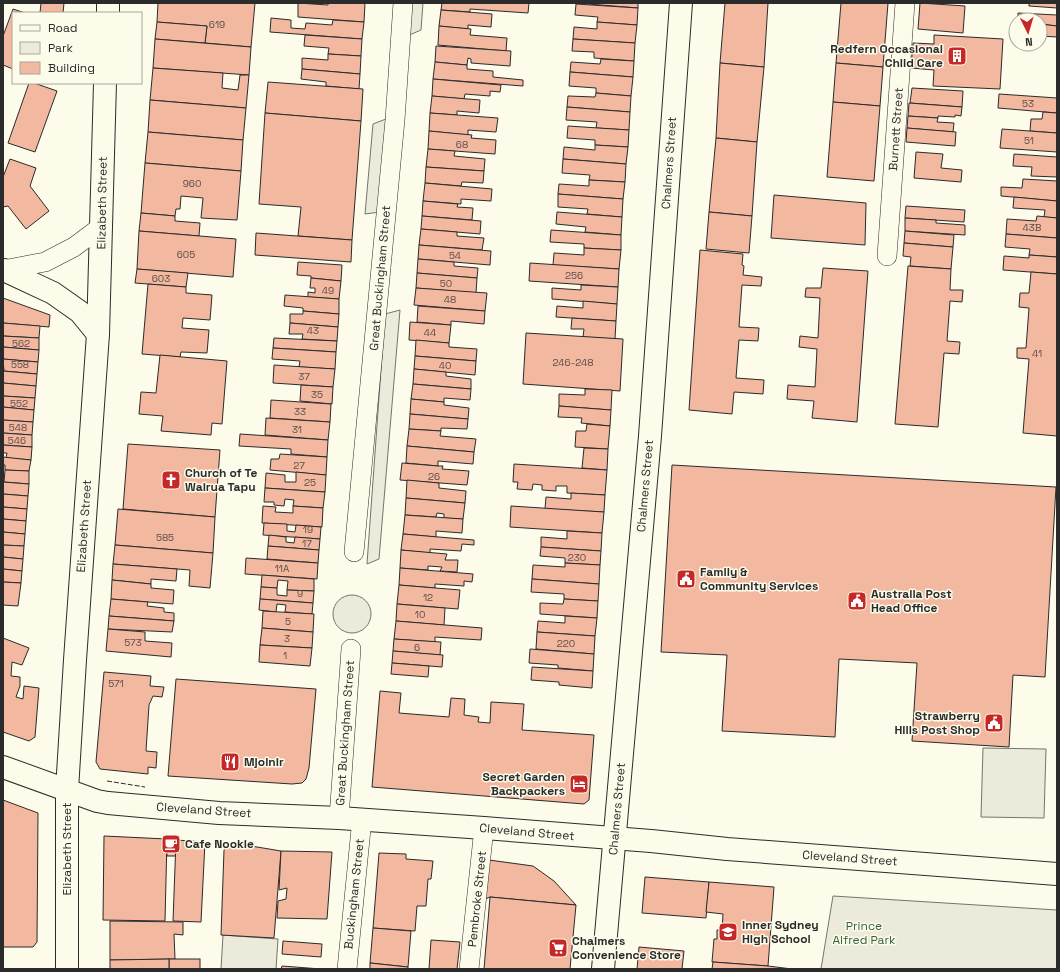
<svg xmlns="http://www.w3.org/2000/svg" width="1060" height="972" viewBox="0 0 1060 972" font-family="'Space Grotesk',sans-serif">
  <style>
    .green { fill: #ecebdb; stroke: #74746e }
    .parking { fill: #eceadb; stroke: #74746e }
    .building { fill: #f2b8a0; stroke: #2b2b2b }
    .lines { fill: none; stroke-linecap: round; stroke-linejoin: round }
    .minor-casing { stroke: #2b2b2b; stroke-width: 20 }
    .secondary-casing { stroke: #2b2b2b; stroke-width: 24 }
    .primary-casing { stroke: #2b2b2b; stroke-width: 24 }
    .minor { stroke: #fdfbea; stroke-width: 19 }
    .secondary { stroke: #fdfbea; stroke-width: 22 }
    .primary { stroke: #fdfbea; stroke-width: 22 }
    .fence { stroke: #2b2b2b; stroke-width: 1; stroke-dasharray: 5 2; stroke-linecap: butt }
    .labels { text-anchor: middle; stroke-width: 3; stroke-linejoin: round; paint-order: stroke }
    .number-label { font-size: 10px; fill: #5d4e48 }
    .poi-label { font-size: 12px; font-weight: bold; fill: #2b2b2b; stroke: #fdfbea; text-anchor: start }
    .street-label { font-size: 12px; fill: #2b2b2b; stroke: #fdfbea }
    .park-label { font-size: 12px; fill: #34623c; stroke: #fdfbea }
  </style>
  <rect width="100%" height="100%" fill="#fdfbea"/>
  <g class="green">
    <circle cx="352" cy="614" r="19"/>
    <path d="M833,896L1057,910V969H821Z"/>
  </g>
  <g class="parking">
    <path d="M410,3H423L421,30L407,36Z"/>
    <path d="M386,119L380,212L365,214L373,124Z"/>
    <path d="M400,310L379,559L367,564L385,314Z"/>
    <path d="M983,748L1046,749L1044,818L981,817Z"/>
    <path d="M223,935L278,939L276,969H221Z"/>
  </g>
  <g class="building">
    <path d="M41,3H64L63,13H40Z"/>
    <path d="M158,3H255L251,47L205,43L207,26L157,22Z"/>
    <path d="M298,3L328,5V3H365L364,22L298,17Z"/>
    <path d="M442,3H529L528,13L470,9V12L441,10Z"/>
    <path d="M576,3H638V8Z"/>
    <path d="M725,3H768L764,67L720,63Z"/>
    <path d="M841,3H888L883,67L836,63Z"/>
    <path d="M920,3L965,6L963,33L918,29Z"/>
    <path d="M1029,3H1057V8L1029,6Z"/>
    <path d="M576,4L638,8L637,25L597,22L598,17L575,15Z"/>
    <path d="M13,9L25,13H13V69L3,65V36Z"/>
    <path d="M441,10L492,14L491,27L468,25V29L439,26Z"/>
    <path d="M1018,13L1057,15V26L1040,24V20H1018Z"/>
    <path d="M271,18L291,20V28L305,29L306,23L332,25L333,20L364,22L362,39L270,32Z"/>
    <path d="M157,22L207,26L205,43L155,39Z"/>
    <path d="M597,22L637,25L635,43L573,39L574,27L597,29Z"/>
    <path d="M1040,24L1057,26V37L1040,36Z"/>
    <path d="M439,26L471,29L470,35L507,38L506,51L438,45Z"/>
    <path d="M305,35L362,39L361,56L328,54L329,48L304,46Z"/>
    <path d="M934,35L1003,39L1000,89L933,86L934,70L911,68L913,43L934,44Z"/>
    <path d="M155,39L251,47L249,75L153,68Z"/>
    <path d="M573,39L635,43L634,61L594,58V52L572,51Z"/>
    <path d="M436,46L511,51L510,66L471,63V59L468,58L467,65L435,62Z"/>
    <path d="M328,54L361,56L360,74L302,69V58L328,60Z"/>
    <path d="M601,59L634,61L633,77L570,72L571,62L600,64Z"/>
    <path d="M435,62L467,65V69L493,71V77L523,80V86L433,79Z"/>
    <path d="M720,63L764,67L757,142L716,138Z"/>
    <path d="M836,63L883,67L880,106L833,102Z"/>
    <path d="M153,68L223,73L222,88L238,90L240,75H249L246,108L150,100Z"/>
    <path d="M302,69L360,74L359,89L326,86V82L301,79Z"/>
    <path d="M570,72L633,77L631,96L596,93V88L569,86Z"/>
    <path d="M433,79L501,85L500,92L490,91V96L465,94L464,99L432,96Z"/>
    <path d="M268,82L363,89L361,121L265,113Z"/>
    <path d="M29,83H34L57,91L35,152L8,143Z"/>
    <path d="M912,88L963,91L962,107L910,103Z"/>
    <path d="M596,93L631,96L630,112L567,107L568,96L595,97Z"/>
    <path d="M999,94L1057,98V113L998,108Z"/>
    <path d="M432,96L480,100L479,113L457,111V115L430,113Z"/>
    <path d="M150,100L246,108L243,140L148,132Z"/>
    <path d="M833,102L880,106L874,181L827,177Z"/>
    <path d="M909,103L962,107L961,116L955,115V117L938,116V118L908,116Z"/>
    <path d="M567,107L630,112L629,130L596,128L597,122L566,120Z"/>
    <path d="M1043,112L1057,113V133L1030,131L1031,119H1042Z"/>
    <path d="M265,113L361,121L352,240L298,236L301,207L259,204Z"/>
    <path d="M430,113L498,118L496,132L468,130V135L429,131Z"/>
    <path d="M908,116L938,118L937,122L954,123L953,132L907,128Z"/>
    <path d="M568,126L629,130L628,147L595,145V140L567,138Z"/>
    <path d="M907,128L956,132L955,146L906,142Z"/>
    <path d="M1002,129L1057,133V152L1000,148Z"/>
    <path d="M429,131L472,135L471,138L496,140L495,154L428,149Z"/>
    <path d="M148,132L243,140L241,171L145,163Z"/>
    <path d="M716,138L757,142L752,216L709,212Z"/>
    <path d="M595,145L628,147L626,164L563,159L564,147L595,150Z"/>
    <path d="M428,149L455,151L454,156L485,159L484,171L426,167Z"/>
    <path d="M916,152L943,154L941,168L962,170L961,182L914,178Z"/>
    <path d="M1014,154L1057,157V177L1031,176L1032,167L1013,166Z"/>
    <path d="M10,159L36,168L30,186L49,211L26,229L8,206L3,207V177Z"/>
    <path d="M563,159L626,164L625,182L589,180L590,175L562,173Z"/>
    <path d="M145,163L241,171L237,220L201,218L203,198L181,196L180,209H176L175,216L141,213Z"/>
    <path d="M426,167L484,171L483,183L462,182L461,186L425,183Z"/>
    <path d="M1023,179L1057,181V201L1001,196V187L1022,188Z"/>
    <path d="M589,180L625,182L623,199L558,194L559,184L589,186Z"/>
    <path d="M425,183L492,189L491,201L461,199V204L423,201Z"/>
    <path d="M558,194L623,199L622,217L587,214L588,209L558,207Z"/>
    <path d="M774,195L866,203L865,245L771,238Z"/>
    <path d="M1014,197L1057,201V218L1044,217L1045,210L1013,208Z"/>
    <path d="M423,201L458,204L457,207L473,208L472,220L422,216Z"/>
    <path d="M906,206L965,210L964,222L905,218Z"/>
    <path d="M557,212L622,217L621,235L585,232L586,227L556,224Z"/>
    <path d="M709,212L752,216L749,253L706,249Z"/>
    <path d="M141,213L175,216V221L200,223L199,236L139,231Z"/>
    <path d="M422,216L481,221L480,234L421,229Z"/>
    <path d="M1037,216L1057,218V238L1006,234L1007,219L1036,221Z"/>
    <path d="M905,218L936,220V223L965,225V235L905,231Z"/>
    <path d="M421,229L457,232V236L484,238L482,250L419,245Z"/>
    <path d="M551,230L621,235V250L584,248V244L550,242Z"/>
    <path d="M139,231L236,239L233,277L137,269Z"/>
    <path d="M905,231L954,235L953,247L904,243Z"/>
    <path d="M256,233L352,240L351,262L255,255Z"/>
    <path d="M1006,234L1057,238V257L1029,255L1030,249L1005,247Z"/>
    <path d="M904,243L953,247L951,269L910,266L911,257L903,256Z"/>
    <path d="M419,245L491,251L490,265L418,259Z"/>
    <path d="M584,248L621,250L619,269L553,265L554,253L584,255Z"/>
    <path d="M700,250L743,254L742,265L744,266L743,275L762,277L761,286L742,285L739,327L759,328L758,341L739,340L736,378L764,380L763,394L734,392L732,414L689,410Z"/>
    <path d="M1029,255L1057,257V274L1003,270L1004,256L1029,258Z"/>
    <path d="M418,259L454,262V266L478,268L477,278L417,273Z"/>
    <path d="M298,262L342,265L341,281L311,278V276L297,275Z"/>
    <path d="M530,263L619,269L618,287L529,281Z"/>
    <path d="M908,266L951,269L950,290H963L962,302L950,301L947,341L960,342L959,354L944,353L938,427L895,424Z"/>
    <path d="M823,268L868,271L857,422L812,418L814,401L787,399L788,385L815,387L817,349L799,347L800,336L818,338L820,298L805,297L806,288H821Z"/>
    <path d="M137,269L188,273L186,287L135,283Z"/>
    <path d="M1031,272L1057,274V436L1023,433L1029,359L1017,358V348H1026L1029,308L1019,307L1020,293H1029Z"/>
    <path d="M417,273L477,278L476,293L416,288Z"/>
    <path d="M311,278L341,281L339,299L308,297V292L315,293V288H310Z"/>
    <path d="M148,284L186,287V293L212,295L210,320L183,318L182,328L209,330L207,353L181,352L180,357L142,354Z"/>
    <path d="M581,285L618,287L617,304L552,299V288L581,290Z"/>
    <path d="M416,288L487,293L485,311L414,305Z"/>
    <path d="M285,295L339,299V314L303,311V308L284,306Z"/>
    <path d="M3,298L50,315L49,327L3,323Z"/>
    <path d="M583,301L617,304L616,321L556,317L557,306L583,308Z"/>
    <path d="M418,306L485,311L484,324L451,321V325L417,322Z"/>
    <path d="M303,311L339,314L338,327L290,323V314H303Z"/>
    <path d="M572,318L616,321L615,339L583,337L584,329H571Z"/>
    <path d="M410,322L451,325L449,343L409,340Z"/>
    <path d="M3,323L40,326L39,338L3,336Z"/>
    <path d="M290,323L338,327L337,341L302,339L303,334H289Z"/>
    <path d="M526,333L623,339L620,391L523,384Z"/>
    <path d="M3,336L39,338V350L3,347Z"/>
    <path d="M274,338L337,341L336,352L273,348Z"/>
    <path d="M416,340L449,343V347L477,349L476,361L415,356Z"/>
    <path d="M3,347L39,350L38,362L3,359Z"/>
    <path d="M273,348L336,352L335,369L299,367L300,361L272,359Z"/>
    <path d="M160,355L227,361L222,424L212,423L211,435L161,431L163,416L139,414L141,392L156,393Z"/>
    <path d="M415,356L476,361L475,375L414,369Z"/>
    <path d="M3,359L38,362L37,374L4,371Z"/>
    <path d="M274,365L335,369L333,387L273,383Z"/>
    <path d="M414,369L446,372V376L471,379V389L413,384Z"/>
    <path d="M3,371L37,374L36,386L3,383Z"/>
    <path d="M3,383L36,386L35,398L3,396Z"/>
    <path d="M413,384L471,389L470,400L444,398V402L411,399Z"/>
    <path d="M301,385L333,387L332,404L300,401Z"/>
    <path d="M585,389L612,390L611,410L559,406V394L585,395Z"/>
    <path d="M3,396L35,398L34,410L3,407Z"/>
    <path d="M411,399L444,402V405L469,408L468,419L410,414Z"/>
    <path d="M271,400L331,404L330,422L270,418Z"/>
    <path d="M559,406L611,410L610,426L581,423L582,418L558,417Z"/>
    <path d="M3,407L34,410L33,422L3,420Z"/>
    <path d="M410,414L468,419L467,429L441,428V431L409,429Z"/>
    <path d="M266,418L330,422L328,440L265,435Z"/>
    <path d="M3,420L33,422L32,435L3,433Z"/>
    <path d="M587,424L610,426L608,449L575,447L576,431H586Z"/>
    <path d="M409,429L441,431L440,436L476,439L474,452L407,446Z"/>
    <path d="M3,433L32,435V447L3,445Z"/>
    <path d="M240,434L328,440L327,457L291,454V449L239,446Z"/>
    <path d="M128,444L220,450L215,517L123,509Z"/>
    <path d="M3,445L32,447L31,460L6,458L7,453H3Z"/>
    <path d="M407,446L474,452L473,464L438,461V466L406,463Z"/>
    <path d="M584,448L608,449L607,470L582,468Z"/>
    <path d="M280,454L327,457L326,475L270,470L271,459H279Z"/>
    <path d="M3,457L31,460L29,471L5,470V465H3Z"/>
    <path d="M402,463L438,466H443L442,469L469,471L467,485L400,480Z"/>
    <path d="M514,464L607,470L605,495L567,493V486H556V491L542,490V485L533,484L532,490L517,489L518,482H513Z"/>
    <path d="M672,465L1056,487L1045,677L1013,675L1009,747L912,741L917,663L839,659L835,737L722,731L727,655L661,652Z"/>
    <path d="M5,470L29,471V484L4,482Z"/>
    <path d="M296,472L326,475L325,492L265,488L266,473L285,475V482H296Z"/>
    <path d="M407,480L439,483V488L466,491L465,503L406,498Z"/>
    <path d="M3,482L29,484L28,496L3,494Z"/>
    <path d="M265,488L325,492L323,508L293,506L294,500L285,499L284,506L274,505V502H264Z"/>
    <path d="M571,493L605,495L604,512L545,509L546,497L571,499Z"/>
    <path d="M3,494L28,496L27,509L3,507Z"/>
    <path d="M406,498L465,503L463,519L444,518V514L437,513L436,517L405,515Z"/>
    <path d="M263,506L276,507L275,512L293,513V506L323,508L322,527L262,523Z"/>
    <path d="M511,506L604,512L602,533L510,527Z"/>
    <path d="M3,507L27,509L26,521L3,519Z"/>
    <path d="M118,509L215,517L213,553L115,545Z"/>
    <path d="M405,515L463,519L462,533L436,531V537L403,534Z"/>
    <path d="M3,519L26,521L25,534L3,532Z"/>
    <path d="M264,523L287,524V531L295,532L296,525L321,527L320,539L263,535Z"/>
    <path d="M567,531L602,533L601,551L541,547V537L567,539Z"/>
    <path d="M3,532L25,534L24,546L3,545Z"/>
    <path d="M403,534L474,540V545L462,544L461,551L430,549V553L401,550Z"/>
    <path d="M269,535L286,537V542L294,543L295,537L320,539L319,550L268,546Z"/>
    <path d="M3,545L24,546L23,559L3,557Z"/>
    <path d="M115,545L213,553L210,588L189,586L190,570L113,564Z"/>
    <path d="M268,546L319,550L318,563L267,559Z"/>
    <path d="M541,547L601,551L600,565L565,563V558L540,556Z"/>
    <path d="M401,550L447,554L445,560H458L457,572L440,571L442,567L428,566V570L400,568Z"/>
    <path d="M3,557L23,559L22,571L3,569Z"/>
    <path d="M246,558L318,563L317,579L245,574Z"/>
    <path d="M565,563L600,565L599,584L532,579L533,565L565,567Z"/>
    <path d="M113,564L177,569L176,581L151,579V584L112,580Z"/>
    <path d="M400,568L473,574L472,582L464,581V586L435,584V588L399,585Z"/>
    <path d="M3,569L22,571L21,583L3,582Z"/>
    <path d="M262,575L314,579V591L287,590L288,581L278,580L277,588L261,587Z"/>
    <path d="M532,579L599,584L598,601L564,599V594L531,592Z"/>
    <path d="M112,580L151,584V588L174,590L173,604L111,599Z"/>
    <path d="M3,582L21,583L18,606L3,605Z"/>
    <path d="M399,585L460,590L458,609L397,604Z"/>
    <path d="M261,587L277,588V595L287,596V590L314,591L313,603L260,599Z"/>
    <path d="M111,599L148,602L147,606L164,608V612L174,613V621L109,616Z"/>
    <path d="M260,599L313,603L312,614L285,612L286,605L277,604L276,612L259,610Z"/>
    <path d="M564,599L598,601L597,618L540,614V603L563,604Z"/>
    <path d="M397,604L445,608L444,625L396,621Z"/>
    <path d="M263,611L314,614L313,632L262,628Z"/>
    <path d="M109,616L174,621L172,632L108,629Z"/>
    <path d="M565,616L597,618L595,636L537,632L538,621L565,623Z"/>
    <path d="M396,621L482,628L481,640L435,637V642L394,639Z"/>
    <path d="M262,628L313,632L312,648L260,645Z"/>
    <path d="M108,629L145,632V641L172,643L171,657L106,651Z"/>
    <path d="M537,632L595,636L594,654L536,649Z"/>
    <path d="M3,638L29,648L22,665L12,662L11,676L20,677V686L16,697L23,699L24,686L39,688L35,737L29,741L3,732Z"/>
    <path d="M394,639L441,642L440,655L393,651Z"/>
    <path d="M260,645L312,648L310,666L259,662Z"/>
    <path d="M530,649L594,654L593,671L558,668V665L529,663Z"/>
    <path d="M393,651L443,655L442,667L392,663Z"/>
    <path d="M392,663L429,666L428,677L391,674Z"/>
    <path d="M532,667L593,671L592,688L559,685V682L531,680Z"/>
    <path d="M104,672L151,676L150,686L164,687L162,697L153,696L149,705L146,751L157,752L156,768L148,767V774L100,769L96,762Z"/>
    <path d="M176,679L316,689L309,768L306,779L302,783L292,784L168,776Z"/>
    <path d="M380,691L401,693L399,713L449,717L451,698L465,699L464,715L479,717L478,722L490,723L491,702L524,704L522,730L594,735L589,800L584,804L372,787Z"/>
    <path d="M3,800L38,813L37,942L33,947H3Z"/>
    <path d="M104,836L167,839L165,921L103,920Z"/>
    <path d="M167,839L176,840V856H167Z"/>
    <path d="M176,840L205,842L201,922L173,921Z"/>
    <path d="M233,843L281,851L274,938L221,935L224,850Z"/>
    <path d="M281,851L332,852L327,919L277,918L278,901L286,899L287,888L279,890Z"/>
    <path d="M379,853L406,854V859L433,861L431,879H428L426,906H417L415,931L373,928Z"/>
    <path d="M489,860L533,866L554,881L576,905L490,897L485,899Z"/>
    <path d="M645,877L709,882L706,918L642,913Z"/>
    <path d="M709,882L774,887L768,966L712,962L714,939H717V930H722L723,914L706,912Z"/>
    <path d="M490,897L576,905L570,969H484Z"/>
    <path d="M110,921L183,922V935L174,934L175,959L110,960Z"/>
    <path d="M373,928L411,931L408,967L370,963Z"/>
    <path d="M431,940L460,942L457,969H429Z"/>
    <path d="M283,941L322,944L321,957L282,954Z"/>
    <path d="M639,947L684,951L682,969H637Z"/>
    <rect x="169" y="959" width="31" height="10"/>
    <path d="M169,959V969H110V960Z"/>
    <path d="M713,962L768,966L792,969H712Z"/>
    <path d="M370,963L408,967V969H370Z"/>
    <path d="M282,966L321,969H281Z"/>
  </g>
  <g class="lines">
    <g class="minor-casing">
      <g id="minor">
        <path d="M887,256L905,3"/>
        <path d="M3,270L45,262L74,247L102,226"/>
        <path d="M354,552L395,120L403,3"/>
        <path d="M339,818L351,649"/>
        <path d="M347,969L362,819"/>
        <path d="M469,969L484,828"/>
      </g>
    </g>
    <g class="secondary-casing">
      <g id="secondary">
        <path d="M108,13V3"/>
        <path d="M4,270L53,293L80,312L98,334"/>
        <path d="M67,969V790L75,660L98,334L105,83"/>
        <path d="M603,969L650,436L681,3"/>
      </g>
    </g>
    <g class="primary-casing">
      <path id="primary" d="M3,767L97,801L108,803L219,813L339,818L484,828L651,841L727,849L1057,874"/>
    </g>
    <use href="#minor" class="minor"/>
    <use href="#secondary" class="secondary"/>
    <use href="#primary" class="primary"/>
    <path class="fence" d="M107,781L145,787"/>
  </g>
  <defs>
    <g id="building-square" transform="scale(1)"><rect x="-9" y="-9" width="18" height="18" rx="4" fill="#c62828" stroke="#fdfbea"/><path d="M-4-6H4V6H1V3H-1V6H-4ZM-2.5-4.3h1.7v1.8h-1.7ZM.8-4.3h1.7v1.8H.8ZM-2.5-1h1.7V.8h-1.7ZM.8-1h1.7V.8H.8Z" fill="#fff"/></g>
    <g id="church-square" transform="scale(1)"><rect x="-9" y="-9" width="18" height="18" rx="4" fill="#c62828" stroke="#fdfbea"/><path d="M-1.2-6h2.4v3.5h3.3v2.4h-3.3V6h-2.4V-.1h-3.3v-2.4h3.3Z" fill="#fff"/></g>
    <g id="civic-square" transform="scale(1)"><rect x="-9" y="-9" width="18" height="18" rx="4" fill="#c62828" stroke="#fdfbea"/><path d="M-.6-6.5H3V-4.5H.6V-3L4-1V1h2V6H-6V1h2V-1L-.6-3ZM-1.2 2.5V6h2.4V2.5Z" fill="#fff"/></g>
    <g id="restaurant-square" transform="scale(1)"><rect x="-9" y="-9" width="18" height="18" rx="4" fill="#c62828" stroke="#fdfbea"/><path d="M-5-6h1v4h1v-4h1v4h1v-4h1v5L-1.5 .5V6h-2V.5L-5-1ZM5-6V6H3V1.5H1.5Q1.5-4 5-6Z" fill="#fff"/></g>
    <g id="hotel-square" transform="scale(1)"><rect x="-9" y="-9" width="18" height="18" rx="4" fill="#c62828" stroke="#fdfbea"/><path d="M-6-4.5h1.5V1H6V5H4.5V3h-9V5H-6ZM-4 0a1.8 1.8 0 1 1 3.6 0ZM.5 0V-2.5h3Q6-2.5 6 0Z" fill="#fff"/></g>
    <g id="cafe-square" transform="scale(1)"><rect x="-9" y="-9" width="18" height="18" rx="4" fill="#c62828" stroke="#fdfbea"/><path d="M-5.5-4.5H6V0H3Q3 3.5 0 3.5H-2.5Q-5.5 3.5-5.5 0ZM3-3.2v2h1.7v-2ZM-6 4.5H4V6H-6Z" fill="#fff"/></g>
    <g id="school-square" transform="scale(1)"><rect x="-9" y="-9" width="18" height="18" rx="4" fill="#c62828" stroke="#fdfbea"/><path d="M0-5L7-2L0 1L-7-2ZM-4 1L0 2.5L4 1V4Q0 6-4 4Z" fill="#fff"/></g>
    <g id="supermarket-square" transform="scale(1)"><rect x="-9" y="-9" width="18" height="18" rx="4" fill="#c62828" stroke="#fdfbea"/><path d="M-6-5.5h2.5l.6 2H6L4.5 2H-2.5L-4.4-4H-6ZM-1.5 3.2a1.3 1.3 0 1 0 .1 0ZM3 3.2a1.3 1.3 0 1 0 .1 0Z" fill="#fff"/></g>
  </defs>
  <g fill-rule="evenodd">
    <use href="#building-square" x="957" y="56"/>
    <use href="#church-square" x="171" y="480"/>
    <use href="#civic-square" x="686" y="579"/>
    <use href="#civic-square" x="857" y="601"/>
    <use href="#civic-square" x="994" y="723"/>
    <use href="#restaurant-square" x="230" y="762"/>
    <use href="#hotel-square" x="579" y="784"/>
    <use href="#cafe-square" x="171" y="844"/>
    <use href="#school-square" x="728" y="932"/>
    <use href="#supermarket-square" x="558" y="948"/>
  </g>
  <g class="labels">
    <g class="number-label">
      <text x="217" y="28">619</text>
      <text x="1028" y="107">53</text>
      <text x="1029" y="144">51</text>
      <text x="462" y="148">68</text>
      <text x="192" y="187">960</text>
      <text x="1032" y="231">43B</text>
      <text x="186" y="258">605</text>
      <text x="455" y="259">54</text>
      <text x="574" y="279">256</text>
      <text x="161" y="282">603</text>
      <text x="446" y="287">50</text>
      <text x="328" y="294">49</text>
      <text x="450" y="303">48</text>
      <text x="313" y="334">43</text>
      <text x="430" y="336">44</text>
      <text x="21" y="347">562</text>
      <text x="1037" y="357">41</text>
      <text x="573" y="366">246-248</text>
      <text x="20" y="368">558</text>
      <text x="445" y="369">40</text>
      <text x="304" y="380">37</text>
      <text x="317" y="398">35</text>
      <text x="19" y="407">552</text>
      <text x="300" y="415">33</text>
      <text x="18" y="431">548</text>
      <text x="297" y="433">31</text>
      <text x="17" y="444">546</text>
      <text x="299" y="469">27</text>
      <text x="434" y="480">26</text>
      <text x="310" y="486">25</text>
      <text x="308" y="533">19</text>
      <text x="165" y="541">585</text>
      <text x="307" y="547">17</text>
      <text x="577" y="561">230</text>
      <text x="282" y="572">11A</text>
      <text x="300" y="597">9</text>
      <text x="428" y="601">12</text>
      <text x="420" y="618">10</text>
      <text x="288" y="625">5</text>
      <text x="287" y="642">3</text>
      <text x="133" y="646">573</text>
      <text x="566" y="647">220</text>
      <text x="417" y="651">6</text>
      <text x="285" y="659">1</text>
      <text x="116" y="687">571</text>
    </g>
    <g class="poi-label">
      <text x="943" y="53" text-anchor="end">Redfern Occasional<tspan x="943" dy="14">Child Care</tspan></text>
      <text x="185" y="477">Church of Te<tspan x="185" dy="14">Wairua Tapu</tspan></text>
      <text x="700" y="576">Family &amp;<tspan x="700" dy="14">Community Services</tspan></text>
      <text x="871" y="598">Australia Post<tspan x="871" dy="14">Head Office</tspan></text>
      <text x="980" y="720" text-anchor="end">Strawberry<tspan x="980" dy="14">Hills Post Shop</tspan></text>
      <text x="244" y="766">Mjolnir</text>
      <text x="565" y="781" text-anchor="end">Secret Garden<tspan x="565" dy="14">Backpackers</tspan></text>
      <text x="185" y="848">Cafe Nookie</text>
      <text x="742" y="929">Inner Sydney<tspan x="742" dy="14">High School</tspan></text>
      <text x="572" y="945">Chalmers<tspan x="572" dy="14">Convenience Store</tspan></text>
    </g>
    <g class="street-label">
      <text transform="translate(896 129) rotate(-86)" y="4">Burnett Street</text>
      <text transform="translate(669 163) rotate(-86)" y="4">Chalmers Street</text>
      <text transform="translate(102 203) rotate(-89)" y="4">Elizabeth Street</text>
      <text transform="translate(380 278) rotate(-85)" y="4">Great Buckingham Street</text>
      <text transform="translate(645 486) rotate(-85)" y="4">Chalmers Street</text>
      <text transform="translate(84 526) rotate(-86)" y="4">Elizabeth Street</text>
      <text transform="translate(345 733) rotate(-86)" y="4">Great Buckingham Street</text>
      <text transform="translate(617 809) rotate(-85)" y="4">Chalmers Street</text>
      <text transform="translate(204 810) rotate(4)" y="4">Cleveland Street</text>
      <text transform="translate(527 832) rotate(5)" y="4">Cleveland Street</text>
      <text transform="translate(67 849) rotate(-90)" y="4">Elizabeth Street</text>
      <text transform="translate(850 858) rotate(4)" y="4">Cleveland Street</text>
      <text transform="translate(354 894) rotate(-84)" y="4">Buckingham Street</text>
      <text transform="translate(477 899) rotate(-84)" y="4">Pembroke Street</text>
    </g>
    <g class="park-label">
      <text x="864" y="930">Prince<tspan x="864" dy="14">Alfred Park</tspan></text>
    </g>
  </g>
  <rect width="1060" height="972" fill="none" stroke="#2b2b2b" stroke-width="8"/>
  <rect x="12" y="12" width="130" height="72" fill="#fdfbea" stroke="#a9a89e"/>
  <rect x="20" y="25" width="20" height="6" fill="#fdfbea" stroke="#a9a89e"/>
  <text x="48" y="32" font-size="12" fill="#2b2b2b">Road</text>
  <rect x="20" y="42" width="20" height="12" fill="#ecebdb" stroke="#a9a89e"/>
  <text x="48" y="52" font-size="12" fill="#2b2b2b">Park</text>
  <rect x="20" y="62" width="20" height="12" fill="#f2b8a0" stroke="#a9a89e"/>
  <text x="48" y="72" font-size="12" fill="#2b2b2b">Building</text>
  <g transform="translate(1028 32) rotate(175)"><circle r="19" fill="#fdfbea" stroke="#a9a89e"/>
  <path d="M0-3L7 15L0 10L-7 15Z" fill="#c62828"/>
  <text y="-6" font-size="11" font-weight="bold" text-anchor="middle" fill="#2b2b2b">N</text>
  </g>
</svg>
